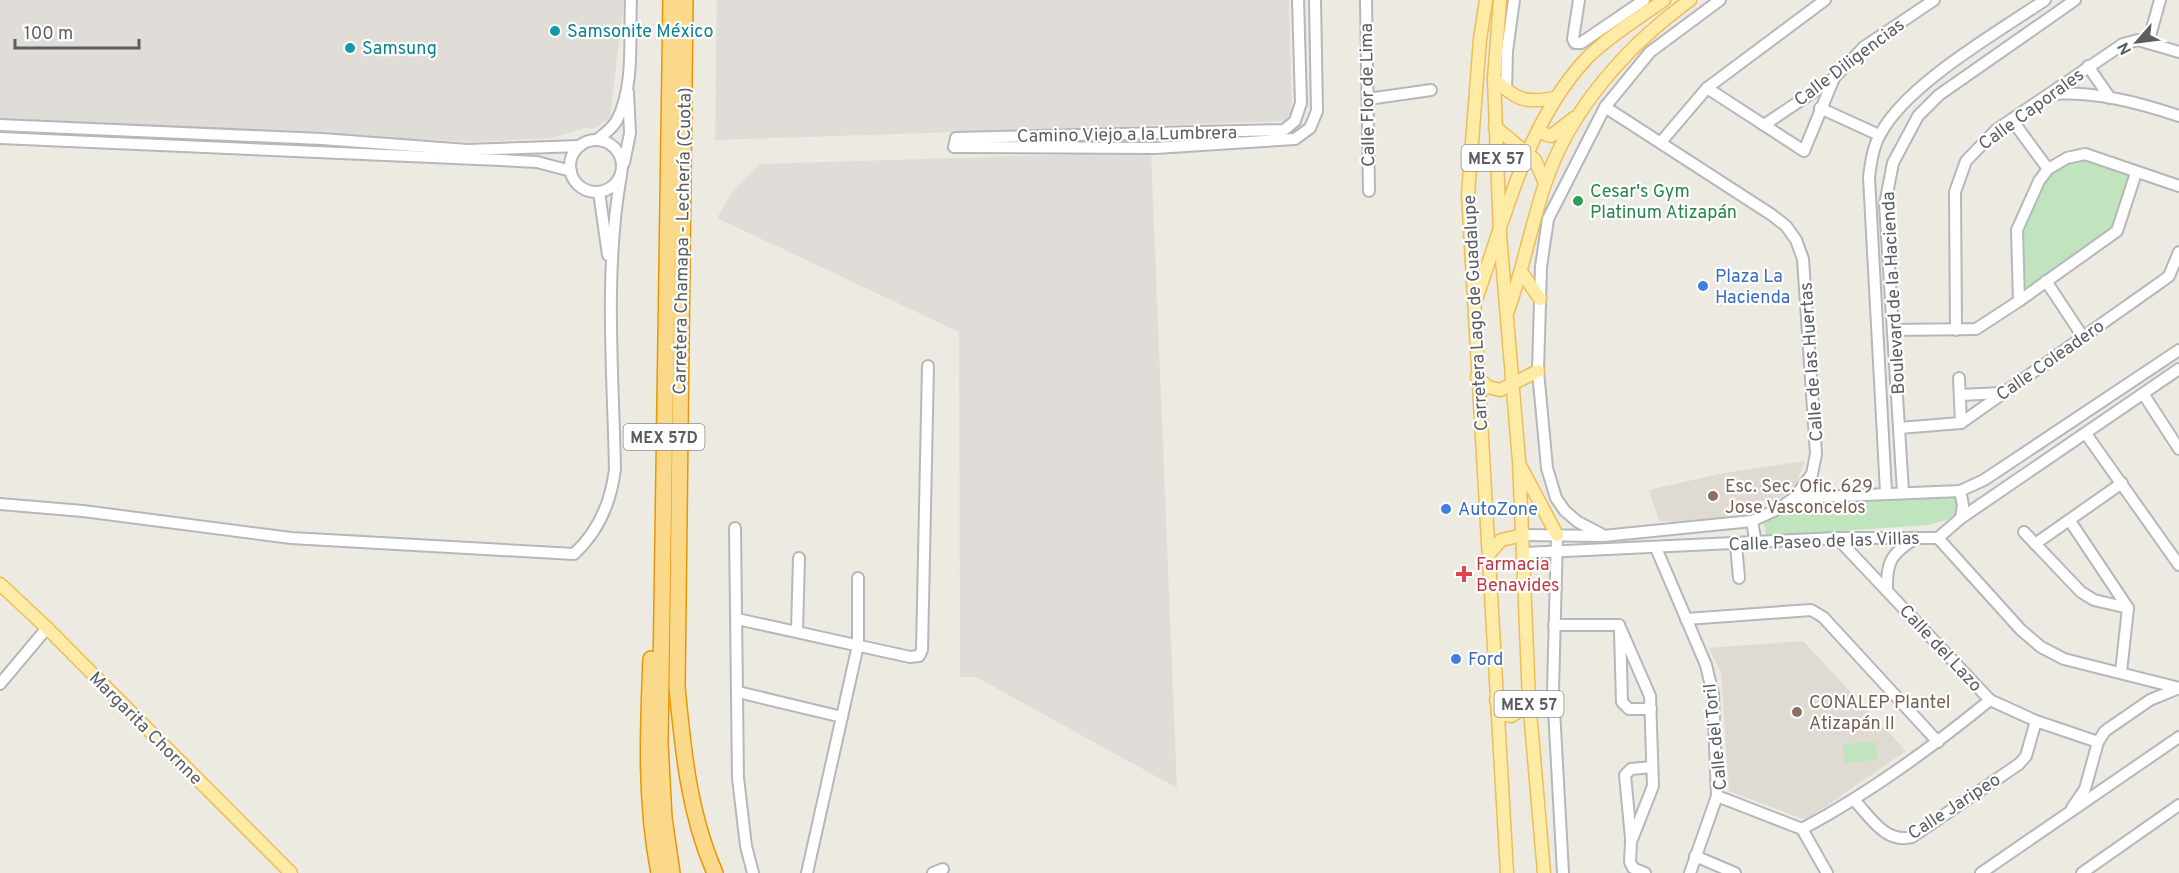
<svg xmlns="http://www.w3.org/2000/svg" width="2179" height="873" viewBox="0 0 2179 873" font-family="Overpass,sans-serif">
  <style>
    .industrial { fill: #e0ddd9 }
    .education { fill: #dfdbd2 }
    .green { fill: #c0e4be }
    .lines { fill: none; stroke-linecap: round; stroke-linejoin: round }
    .minor-casing { stroke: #b4b8bc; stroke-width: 14 }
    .major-casing { stroke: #efbd58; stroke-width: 15 }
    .highway-casing { stroke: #ea9604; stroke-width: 18 }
    .minor { stroke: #fff; stroke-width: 10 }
    .major { stroke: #feeba6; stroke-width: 12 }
    .highway { stroke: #fbd98a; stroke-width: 15 }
    .culture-dot { fill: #0f9aa8; stroke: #fff; stroke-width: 2 }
    .leisure-dot { fill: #2e9e5b; stroke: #fff; stroke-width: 2 }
    .shop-dot { fill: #3f7fe0; stroke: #fff; stroke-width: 2 }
    .education-dot { fill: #8d6e63; stroke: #fff; stroke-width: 2 }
    .health-dot { fill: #e0444e; stroke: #fff; stroke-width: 2 }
    .labels { text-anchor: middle; stroke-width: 4.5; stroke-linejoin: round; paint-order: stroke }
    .shield { fill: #fff; stroke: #8c8e91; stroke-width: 1.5 }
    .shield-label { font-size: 16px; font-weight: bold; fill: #5a5e62 }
    .culture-label { font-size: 18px; fill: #0d838f; stroke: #fff; text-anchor: start }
    .street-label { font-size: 18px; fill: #5a5e62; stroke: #fff }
    .leisure-label { font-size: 18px; fill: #27864d; stroke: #fff; text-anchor: start }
    .shop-label { font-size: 18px; fill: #366cbe; stroke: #fff; text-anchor: start }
    .education-label { font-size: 18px; fill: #785e54; stroke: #fff; text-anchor: start }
    .health-label { font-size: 18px; fill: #be3a42; stroke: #fff; text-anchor: start }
  </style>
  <rect width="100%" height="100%" fill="#edeae1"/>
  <g class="industrial">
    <path d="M0,0H624L610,118L593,129L585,128L552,138L475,142L0,119Z"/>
    <path d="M717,0H1289L1292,115L1287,121L715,140Z"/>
    <path d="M1151,152L1177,788L976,677H960L959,332L717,218L732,192L760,164Z"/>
  </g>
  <g class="education">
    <path d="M1805,461L1796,484L1788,492L1769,505L1766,499L1744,509L1728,513V516L1695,522L1659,521L1649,490L1724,473Z"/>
    <path d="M1803,641L1906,751L1806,820L1729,791L1721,673L1709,648Z"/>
  </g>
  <g class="green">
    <path d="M2085,157L2132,174L2117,227L2026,290L2022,234L2049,175L2068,161Z"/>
    <path d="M1957,496L1959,512L1953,518L1928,525L1766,536L1764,523L1798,505Z"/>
    <path d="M1876,742L1877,760L1844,763L1843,744Z"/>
  </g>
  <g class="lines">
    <g class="minor-casing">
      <g id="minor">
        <path d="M1298,0L1301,103L1295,121L1284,130L956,138L954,147L1155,148L1295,139L1310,128L1317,111L1315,0"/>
        <path d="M1366,0L1369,191"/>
        <path d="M1579,0L1573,39L1575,43H1581L1644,0"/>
        <path d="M2148,43L2160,0"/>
        <path d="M2088,66L2110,98"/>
        <path d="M1707,88L1804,151L1834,78"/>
        <path d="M1506,90L1507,51L1514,0"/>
        <path d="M2050,94C2095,91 2137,102 2179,116"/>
        <path d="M1368,99L1431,90"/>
        <path d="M1605,107L1772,215L1786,226L1796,240L1803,259L1816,454L1812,474L1794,498"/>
        <path d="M1820,108L1879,135"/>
        <path d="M2012,120L2048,169"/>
        <path d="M0,125L322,139L467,150L580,146"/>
        <path d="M1764,125L1834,78L1864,47L1934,0"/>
        <path d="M0,138L500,160L537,162L571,171"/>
        <circle cx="596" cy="166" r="26"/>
        <path d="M597,140C604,134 613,128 617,120C635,86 629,37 631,0"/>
        <path d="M1661,142L1707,88L1825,0"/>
        <path d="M624,163L630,133L628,92"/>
        <path d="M599,192L608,255"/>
        <path d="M2046,281L2083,337"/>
        <path d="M2019,301L2017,230L2039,181L2048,169L2067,158L2085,154L2179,186"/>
        <path d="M1893,330L1976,329L2019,301L2117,231L2136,173"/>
        <path d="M1956,330L1955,192L1966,161L1996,130L2123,44L2138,40L2179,52"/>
        <path d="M1959,378L1961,423"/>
        <path d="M1960,395L2002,393"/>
        <path d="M2144,395L2179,449"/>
        <path d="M1899,428L1961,423L2161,282L2169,276L2179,252"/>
        <path d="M2086,434L2179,565"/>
        <path d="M1960,491L1963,505L1961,518"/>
        <path d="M1886,492L1869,177C1871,162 1873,146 1881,133C1907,84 1998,32 2045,0"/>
        <path d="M1903,492L1885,204L1893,163L1918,116L1939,95L2075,0"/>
        <path d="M0,504L83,511L291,538L574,554C599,531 611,502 615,469C613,372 604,271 621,175"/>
        <path d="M1752,521L1756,544"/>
        <path d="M2070,521L2128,608L2121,672"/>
        <path d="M735,528L738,778L746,846L753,873"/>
        <path d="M2024,532L2081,592L2094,600L2128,608"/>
        <path d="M1601,534L1578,522L1565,511L1556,498L1547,468L1538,371L1541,267L1548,219L1605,107L1650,52L1720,0"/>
        <path d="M1523,535L1603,536L1752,521L1778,509L1794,498L1960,491L1984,480L2179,350"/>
        <path d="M1557,535L1553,691L1563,873"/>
        <path d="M1837,538L1990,700L2036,721L2098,742"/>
        <path d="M1938,538L2021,630L2041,647L2064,659L2179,688"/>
        <path d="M2035,544L2122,483"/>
        <path d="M1736,545L1739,578"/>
        <path d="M1656,548L1706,665L1713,694L1717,796L1690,873"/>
        <path d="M1524,553L1837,538H1938L1961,518L2179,369"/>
        <path d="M1887,590C1886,561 1892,553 1916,538"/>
        <path d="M737,619L910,657L919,656L922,650L928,366"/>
        <path d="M1686,619L1811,610L1823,617L1938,742"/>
        <path d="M1554,625H1619"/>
        <path d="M1619,625L1650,696L1653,786L1631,842L1630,862L1633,868L1645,873"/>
        <path d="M797,631L799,558"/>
        <path d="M1620,631L1622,702L1629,709H1651"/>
        <path d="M0,684L47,628"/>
        <path d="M738,692L842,717"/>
        <path d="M1717,796L1802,829L1827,873"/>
        <path d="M1855,801C1871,818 1886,844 1912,837L2019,764L2026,756L2036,721"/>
        <path d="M2072,808L2085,789L2098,742L2105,731L2150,700L2179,688"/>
        <path d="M1802,829C1870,793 1930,749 1990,700"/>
        <path d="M1631,838L1625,775L1631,769L1652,767"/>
        <path d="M1695,856L1735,873"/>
        <path d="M807,873L858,645V578"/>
        <path d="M933,873L943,869"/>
        <path d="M1981,873L2179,737"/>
        <path d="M2082,873L2179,805"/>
      </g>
    </g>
    <g class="major-casing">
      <g id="major">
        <path d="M1486,0L1480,39L1468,194L1507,873"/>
        <path d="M1500,0L1494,79L1500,235L1519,461L1529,700L1544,873"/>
        <path d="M1494,79C1516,99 1524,104 1554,98"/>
        <path d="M1495,127L1535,160L1545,183"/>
        <path d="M1539,128L1542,133L1551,136L1574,118"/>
        <path d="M1522,273L1540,299"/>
        <path d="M1475,302C1505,220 1525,124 1587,58C1609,36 1639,18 1664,0"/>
        <path d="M1508,311C1523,269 1531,226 1545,184C1570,109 1627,46 1690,0"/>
        <path d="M1477,377L1488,387L1500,390L1538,371"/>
        <path d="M1521,467L1557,535"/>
        <path d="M1489,554L1501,540L1523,535"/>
        <path d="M0,584L47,628L291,873"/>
        <path d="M1496,700L1506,715L1511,716L1523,709L1529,700"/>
      </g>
    </g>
    <g class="highway-casing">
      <g id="highway">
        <path d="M671,0L660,744L664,818L672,873"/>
        <path d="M685,0L677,687C683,751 689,814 715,873"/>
        <path d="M651,659C648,731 645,802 659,873"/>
      </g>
    </g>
    <use href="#minor" class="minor"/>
    <use href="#major" class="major"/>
    <use href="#highway" class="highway"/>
  </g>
  <g class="culture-dot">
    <circle cx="555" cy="31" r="6"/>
    <circle cx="350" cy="48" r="6"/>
  </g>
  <circle class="leisure-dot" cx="1578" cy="201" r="6"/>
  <g class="shop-dot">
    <circle cx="1703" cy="286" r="6"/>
    <circle cx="1446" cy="509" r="6"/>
    <circle cx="1456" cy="659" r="6"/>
  </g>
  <g class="education-dot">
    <circle cx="1713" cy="496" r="6"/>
    <circle cx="1797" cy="712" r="6"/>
  </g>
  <path class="health-dot" d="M1461 565h6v6h6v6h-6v6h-6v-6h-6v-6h6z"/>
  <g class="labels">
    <g class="shield">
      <rect x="1461.5" y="145" width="69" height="26" rx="4.5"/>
      <rect x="623.5" y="424" width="81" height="26" rx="4.5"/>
      <rect x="1494.5" y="691" width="69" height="26" rx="4.5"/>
    </g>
    <g class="shield-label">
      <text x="1496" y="164">MEX 57</text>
      <text x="664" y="443">MEX 57D</text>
      <text x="1529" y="710">MEX 57</text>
    </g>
    <g class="culture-label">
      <text x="567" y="37">Samsonite México</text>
      <text x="362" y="54">Samsung</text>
    </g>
    <g class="street-label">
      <text transform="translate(1849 62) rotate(-37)" y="6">Calle Diligencias</text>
      <text transform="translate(1367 95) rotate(-91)" y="6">Calle Flor de Lima</text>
      <text transform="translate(2031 109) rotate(-36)" y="6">Calle Caporales</text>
      <text transform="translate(1127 134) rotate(-1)" y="6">Camino Viejo a la Lumbrera</text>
      <text transform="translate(682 241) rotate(-89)" y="6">Carretera Chamapa - Lechería (Cuota)</text>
      <text transform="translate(1893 293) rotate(-93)" y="6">Boulevard de la Hacienda</text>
      <text transform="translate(1475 313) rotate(-93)" y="6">Carretera Lago de Guadalupe</text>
      <text transform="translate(2050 360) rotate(-35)" y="6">Calle Coleadero</text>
      <text transform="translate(1811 362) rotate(-94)" y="6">Calle de las Huertas</text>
      <text transform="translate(1824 541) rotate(-2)" y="6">Calle Paseo de las Villas</text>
      <text transform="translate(1941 648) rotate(47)" y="6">Calle del Lazo</text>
      <text transform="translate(146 728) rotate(45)" y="6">Margarita Chornne</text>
      <text transform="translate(1715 737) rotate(-96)" y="6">Calle del Toril</text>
      <text transform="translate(1954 806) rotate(-33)" y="6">Calle Jaripeo</text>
    </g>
    <g class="leisure-label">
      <text x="1590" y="197">Cesar's Gym<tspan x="1590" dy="21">Platinum Atizapán</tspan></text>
    </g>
    <g class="shop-label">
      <text x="1715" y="282">Plaza La<tspan x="1715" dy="21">Hacienda</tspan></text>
      <text x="1458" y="515">AutoZone</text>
      <text x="1468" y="665">Ford</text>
    </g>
    <g class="education-label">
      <text x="1725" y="492">Esc. Sec. Ofic. 629<tspan x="1725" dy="21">Jose Vasconcelos</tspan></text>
      <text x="1809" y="708">CONALEP Plantel<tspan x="1809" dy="21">Atizapán II</tspan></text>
    </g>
    <g class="health-label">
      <text x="1476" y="570">Farmacia<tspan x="1476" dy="21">Benavides</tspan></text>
    </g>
  </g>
  <g transform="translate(2137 42) rotate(242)" stroke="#ffffff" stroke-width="4.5" paint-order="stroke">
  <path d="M0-4.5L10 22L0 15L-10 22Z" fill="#5a5e62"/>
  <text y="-9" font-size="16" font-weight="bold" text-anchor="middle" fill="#5a5e62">N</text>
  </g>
  <path d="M15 39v9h124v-9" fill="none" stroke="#5a5e62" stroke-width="3"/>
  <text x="24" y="39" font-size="18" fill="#5a5e62" stroke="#ffffff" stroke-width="4.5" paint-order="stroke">100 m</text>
</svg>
